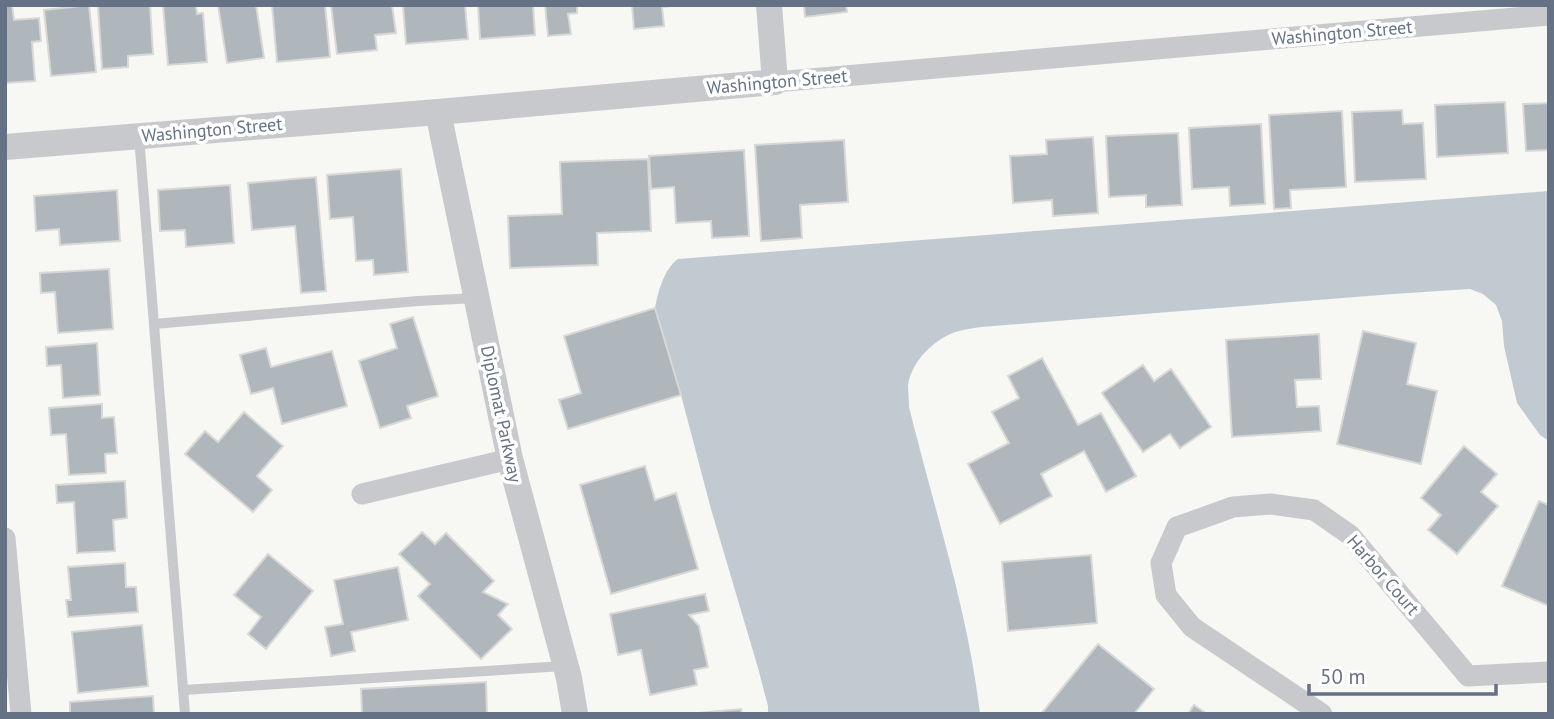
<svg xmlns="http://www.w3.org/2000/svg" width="1554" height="719" viewBox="0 0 1554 719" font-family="'PT Sans',sans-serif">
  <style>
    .water { fill: #c1cad0 }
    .building { fill: #afb6bc; stroke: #d8d9d6; stroke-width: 2 }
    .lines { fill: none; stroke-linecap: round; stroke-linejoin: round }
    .service { stroke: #c7c9cd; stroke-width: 10 }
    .minor { stroke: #c7c9cd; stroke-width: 21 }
    .tertiary { stroke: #c7c9cd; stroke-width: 26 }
    .labels { text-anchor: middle; stroke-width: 7; stroke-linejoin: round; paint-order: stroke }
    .street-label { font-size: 18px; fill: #657286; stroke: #fff }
  </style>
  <rect width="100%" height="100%" fill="#f7f7f4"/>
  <path class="water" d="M1549,191V441L1540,435L1517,403L1504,346L1502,321L1496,305L1483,294L1470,289L1393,294L981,327C974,328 966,329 959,331C936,337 912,360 908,385C908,392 909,400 909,407C934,509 968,610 980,714H768V706L758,668L711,509L681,395L655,308C658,292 664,269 678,259Z"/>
  <g class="building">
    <path d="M5,5H12L14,20L39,18L41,41L32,42L35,81L5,83Z"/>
    <path d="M89,5L96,72L51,76L44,10Z"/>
    <path d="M98,5H150L153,54L128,56V67L102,69Z"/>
    <path d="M163,5H196L197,14L203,13L207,62L168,65Z"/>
    <path d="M218,5H256L264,58L227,63Z"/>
    <path d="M272,5H325L330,57L277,62Z"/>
    <path d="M331,5H392L396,33L375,35L377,50L337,54Z"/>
    <path d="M403,5H465L468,39L406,44Z"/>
    <path d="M478,5H533L535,35L480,39Z"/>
    <path d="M545,5H577V13L568,14L571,34L548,36Z"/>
    <path d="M632,5H682L662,7L664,26L634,29Z"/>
    <path d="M804,5H846L847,12L805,17Z"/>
    <path d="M1505,102L1508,153L1437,157L1435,105Z"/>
    <path d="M1549,103V168L1548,150L1526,151L1523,104Z"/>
    <path d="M1402,110L1403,124L1423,123L1426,179L1355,182L1352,112Z"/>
    <path d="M1342,111L1346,187L1290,190L1291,208L1274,209L1269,115Z"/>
    <path d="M1261,124L1265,204L1230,206L1229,187L1192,189L1189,128Z"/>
    <path d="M1178,133L1182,205L1146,207V195L1109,197L1106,136Z"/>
    <path d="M1093,137L1098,213L1053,216L1052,200L1013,203L1010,156L1047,154L1046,140Z"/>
    <path d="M844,140L848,202L800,205L802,238L761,241L755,145Z"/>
    <path d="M744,150L749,236L712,238L711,221L676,223L674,187L651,189L649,156Z"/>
    <path d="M648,159L651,231L597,233L598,265L510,268L508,216L562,214L560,162Z"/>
    <path d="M401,169L408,272L374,275L373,260L356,261L353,217L330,219L327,175Z"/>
    <path d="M316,177L326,291L301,293L295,226L252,230L248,183Z"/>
    <path d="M230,185L234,243L186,247L185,230L160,231L158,190Z"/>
    <path d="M117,190L120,241L60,245L59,229L36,231L34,196Z"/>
    <path d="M109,269L113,329L58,333L55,292L41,293L40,273Z"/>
    <path d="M655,308L681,395L568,429L559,400L581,393L564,336Z"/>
    <path d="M413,317L438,396L407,406L411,418L380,428L359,361L397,348L390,324Z"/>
    <path d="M1363,331L1416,343L1407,384L1437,391L1421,464L1337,444Z"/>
    <path d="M1319,334L1321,379L1295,380L1297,407L1319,406L1321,431L1232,437L1226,340Z"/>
    <path d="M97,343L100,395L63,398L61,365L47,366L46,347Z"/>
    <path d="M266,348L271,367L332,351L347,406L282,424L273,388L251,394L240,355Z"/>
    <path d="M1042,358L1078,425L1101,413L1136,476L1106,492L1084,451L1041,474L1052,496L1000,524L968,464L1009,443L992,412L1019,398L1008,376Z"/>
    <path d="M1143,365L1154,381L1171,369L1211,427L1180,448L1170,434L1143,452L1102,393Z"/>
    <path d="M102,404V418L114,417L117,453L105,454L106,473L69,475L66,434L51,435L49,408Z"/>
    <path d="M244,412L283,446L257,476L272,490L253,512L185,454L205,431L218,442Z"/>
    <path d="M1464,446L1497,474L1481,492L1498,506L1457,554L1428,530L1441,515L1421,498Z"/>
    <path d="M645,466L655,500L676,493L698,569L611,594L580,485Z"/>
    <path d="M125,481L127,518L113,520L115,551L77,553L74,502L57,503L56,485Z"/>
    <path d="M1539,501L1549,505V606L1502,586Z"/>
    <path d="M422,532L435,544L446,533L494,581L483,592L508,604L498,615L512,629L481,659L418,596L430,584L399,554Z"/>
    <path d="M268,554L313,591L266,649L248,634L261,617L234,595Z"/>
    <path d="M1091,555L1097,623L1008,631L1002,562Z"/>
    <path d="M125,563L126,587H136L138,612L68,617L66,600H71L68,567Z"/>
    <path d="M398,567L408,620L351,632L355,651L331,656L325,627L343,624L334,580Z"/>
    <path d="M705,594L709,611L689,615L699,626L708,667L694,670L697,685L650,695L641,650L618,655L610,614Z"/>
    <path d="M142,625L148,686L78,693L72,632Z"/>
    <path d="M1098,644L1154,689L1134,714H1041Z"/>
    <path d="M486,682L487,714H362L361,689Z"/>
    <path d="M153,696L154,714H70V702Z"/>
    <path d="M1194,705L1207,714H1188Z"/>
    <path d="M741,709L742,714H687Z"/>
  </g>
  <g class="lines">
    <g class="service">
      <path d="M139,136L185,714"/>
      <path d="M154,324L418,301L476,298"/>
      <path d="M183,690L564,666"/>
    </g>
    <g class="minor">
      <path d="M775,82L1549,15"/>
      <path d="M362,494L510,459"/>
      <path d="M5,538L21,714"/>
      <path d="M1322,714L1192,627L1166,595L1161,563L1177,527L1233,507L1270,504L1314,510L1350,535L1468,676L1549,672"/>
    </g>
    <g class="tertiary">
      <path d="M438,112L510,459L569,678L575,714"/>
      <path d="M5,147L438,112L775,82L769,5"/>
    </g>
  </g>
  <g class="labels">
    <g class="street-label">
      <text transform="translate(1342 33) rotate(-5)" y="6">Washington Street</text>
      <text transform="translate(777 82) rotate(-5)" y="6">Washington Street</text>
      <text transform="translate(212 130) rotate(-5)" y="6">Washington Street</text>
      <text transform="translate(501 414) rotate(78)" y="6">Diplomat Parkway</text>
      <text transform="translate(1383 575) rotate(49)" y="6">Harbor Court</text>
    </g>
  </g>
  <rect width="1554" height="719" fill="none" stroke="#657286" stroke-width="14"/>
  <path d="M1309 684v10h187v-10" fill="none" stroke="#657286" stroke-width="3.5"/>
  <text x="1320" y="684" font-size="21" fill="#657286" stroke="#ffffff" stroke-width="5" paint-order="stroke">50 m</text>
</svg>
